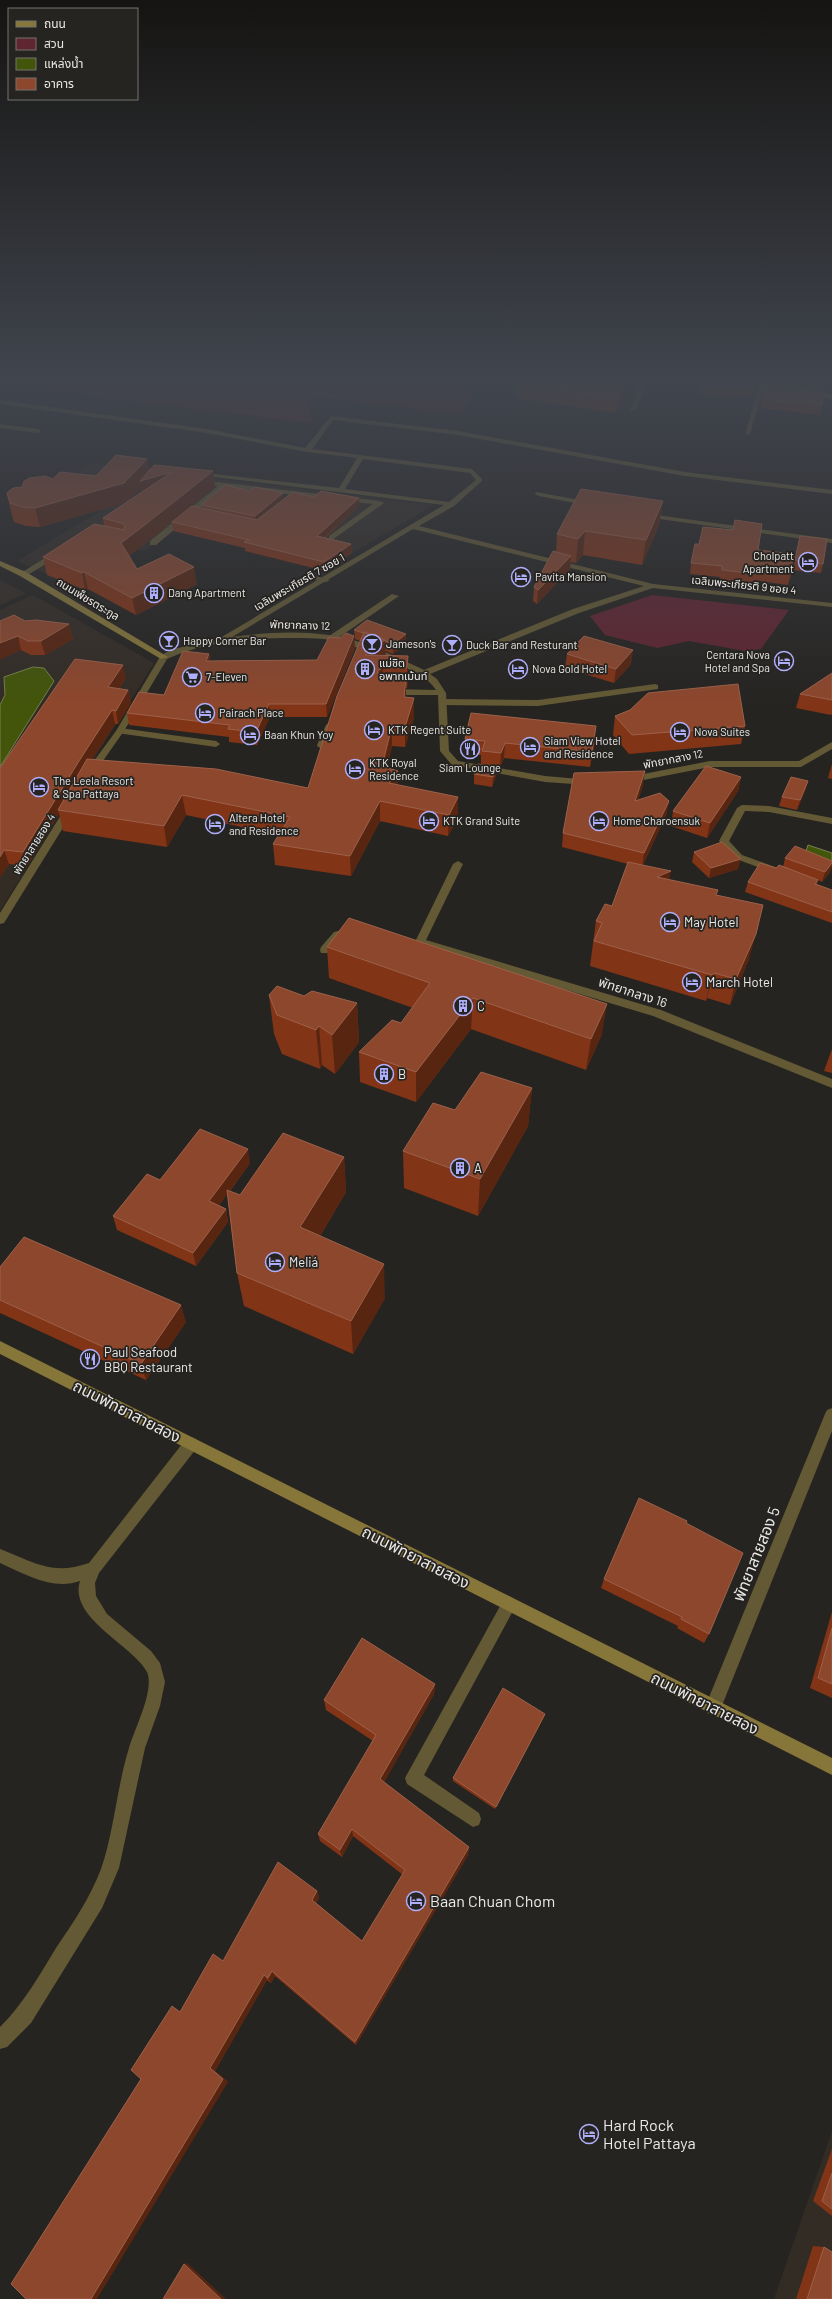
<svg xmlns="http://www.w3.org/2000/svg" width="832" height="2299" viewBox="0 0 832 2299" font-family="Barlow,'Noto Sans Thai',sans-serif">
  <style>
    .built { fill: #332c25 }
    .green { fill: #5f2531 }
    .water { fill: #43550a; stroke: #75824d }
    .lines { fill: none; stroke-linecap: round; stroke-linejoin: round }
    .lane { fill: #635934; fill-rule: evenodd }
    .street { fill: #635934; fill-rule: evenodd }
    .secondary { fill: #867639; fill-rule: evenodd }
    .wall { fill: #823417 }
    .shaded-wall { fill: #582511 }
    .building { fill: #8d472d; stroke: #9c614a }
    .labels { text-anchor: middle; stroke-width: 3.5; stroke-linejoin: round; paint-order: stroke }
    .far-poi-label { font-size: 11px; fill: #ebeae8; stroke: #262421; text-anchor: start }
    .far-street-label { font-size: 11px; fill: #ebeae8; stroke: #262421 }
    .poi-label { font-size: 13px; fill: #ebeae8; stroke: #262421; text-anchor: start }
    .street-label { font-size: 13px; fill: #ebeae8; stroke: #262421 }
    .near-street-label { font-size: 16px; fill: #ebeae8; stroke: #262421 }
    .near-poi-label { font-size: 16px; fill: #ebeae8; stroke: #262421; text-anchor: start }
  </style>
  <rect width="100%" height="100%" fill="#262421"/>
  <g class="built">
    <path d="M88,463L434,505L352,553L277,534L249,549L174,531L145,551L119,545L66,582L17,561L102,510L65,505L52,501Z"/>
    <path d="M0,580L26,593L0,605Z"/>
    <path d="M33,595L154,663L0,911V610Z"/>
    <path d="M832,2131V2299H774Z"/>
  </g>
  <g class="green">
    <path d="M31,384H476L462,414L305,395L313,423L25,388Z"/>
    <path d="M652,595L789,610L761,649L745,651L689,641L657,648L605,635L590,616Z"/>
  </g>
  <g class="water">
    <path d="M33,667L44,668L54,681L0,767V705L5,695L4,677Z"/>
    <path d="M808,845L832,853V865L805,854Z"/>
  </g>
  <g class="lines">
    <g class="lane">
      <path d="M641,384H647L635,410L630,411Z"/>
      <path d="M788,384H794L788,389L785,387Z"/>
      <path d="M0,424L38,429L41,431L38,433L0,428Z"/>
      <path d="M199,480L380,501L384,503L332,540H329V536L373,504L225,487L156,545H150V541L218,486L197,483V481Z"/>
      <path d="M55,552L62,554L26,576L19,574Z"/>
      <path d="M312,575L330,580L326,582L312,579Z"/>
      <path d="M392,594L399,596L335,640H329V636Z"/>
      <path d="M655,684L658,685V689L538,706L442,705L438,702L442,699L538,700Z"/>
      <path d="M120,728L216,741L220,744L216,747L117,733L116,731Z"/>
      <path d="M742,805L769,806L832,818V824L769,812L745,811L729,841L742,855L778,868L779,870L774,873L736,859L719,841L737,808Z"/>
      <path d="M338,931L342,932L343,934L342,936L329,953H321L320,950L321,947L334,932Z"/>
      <path d="M191,1437L196,1439L198,1444L196,1449L99,1573L95,1583L96,1596L107,1614L151,1651L160,1663L165,1682L160,1706L145,1748L119,1868L102,1908L31,2023L7,2047L0,2049V2027C23,2004 39,1976 56,1948C73,1923 90,1898 101,1869C114,1832 117,1786 129,1748C134,1730 155,1690 147,1672C134,1646 68,1618 80,1581C53,1591 25,1574 0,1563V1549C34,1562 52,1576 89,1563L186,1439Z"/>
      <path d="M509,1596L514,1599L517,1604L514,1609L424,1775L479,1813L481,1819L479,1825L473,1827L407,1784L405,1778L504,1599Z"/>
    </g>
    <g class="street">
      <path d="M759,384H765L750,434L745,435Z"/>
      <path d="M0,400L207,429L305,448L331,416L458,431L685,472L832,490V494L685,476L458,435L333,420L312,449L472,469L482,479V481L454,506L419,526L653,584L832,603V607L653,588L579,613L430,674L437,679L446,693L449,751L458,761L545,776L591,780L593,782L588,785L545,782L452,765L440,751L438,695H389L385,692L389,689L436,690C426,675 410,670 394,663C373,654 353,645 331,640C318,638 305,638 292,638C250,638 206,641 167,659L124,731L93,775H87L85,773L116,731L161,655L174,649L220,638L444,505L198,475L196,474V472L339,488L357,458L307,452L207,433L0,404ZM363,459L470,473L476,480L449,502L345,489ZM413,529L644,586L573,609L424,670C405,661 385,651 365,644C323,629 275,631 232,637Z"/>
      <path d="M536,492L590,502L594,504L590,506L539,496L535,494Z"/>
      <path d="M642,513L832,539V543L645,517H642Z"/>
      <path d="M330,722L334,725L325,745L321,748L318,747L317,745L326,725Z"/>
      <path d="M832,742V749L801,767H710L628,783L623,780L628,777L710,761H799Z"/>
      <path d="M69,807L74,810L4,923L0,924V913L64,810Z"/>
      <path d="M458,861L463,864L426,940L661,1010L832,1079V1088L653,1016L416,945L415,942L453,864Z"/>
      <path d="M832,1408V1431L719,1713L713,1715L707,1713L705,1707L825,1414L827,1410Z"/>
    </g>
    <g class="secondary">
      <path d="M808,390L832,395V399L806,393V391Z"/>
      <path d="M0,561L26,572L168,657L161,659L20,576L0,566Z"/>
      <path d="M0,1341L832,1758V1775L0,1354Z"/>
    </g>
  </g>
  <g class="wall">
    <path d="M631,384L616,413L517,398L518,385Z"/>
    <path d="M701,384H756L753,397L700,393Z"/>
    <path d="M762,399L822,406L820,415L760,408Z"/>
    <path d="M147,459L149,471H213L215,487L172,522L201,508V505L250,491L283,493V498L257,520L314,497L359,506L325,538L351,544L352,553L325,571L245,551V548L173,531L172,522L129,556L137,569L197,584L136,615L88,589L85,590L47,575L43,557L104,526L103,518L142,492L141,487L127,502L40,527L26,526L14,522L11,512L7,493L22,487L53,479L96,476Z"/>
    <path d="M663,501L659,525L642,565L583,555L576,563L571,562L570,569L537,604L533,601L534,587L556,552L557,534Z"/>
    <path d="M800,536L823,564L821,573L793,570Z"/>
    <path d="M758,550L791,574L788,585L754,580L753,585L719,581L720,577L690,574L691,563Z"/>
    <path d="M25,621L69,624L73,639L45,655H31L21,650L0,659Z"/>
    <path d="M354,630L406,634V644L393,654L386,651V655L408,656V676L407,688H406V697L414,718L405,747L392,746L387,767L398,771V785L458,797V818L448,836L380,821L351,876L275,865L273,844L279,835L186,815L167,847L63,831L59,813L27,866L9,864L0,877V768L126,678L119,689L128,690L131,703L118,724H115L92,759L308,788L360,641L355,639Z"/>
    <path d="M355,648L327,717H270L257,745L229,742V737L129,725L127,713L164,695L209,654L210,661L317,660Z"/>
    <path d="M567,654L631,664L614,683L565,668Z"/>
    <path d="M832,673V714L831,715L796,708L800,694Z"/>
    <path d="M615,716L745,726L741,744L629,754L613,735Z"/>
    <path d="M465,739L595,741L590,767L504,758L500,768L497,767L496,776L492,787L474,784V774L481,764V755L464,754Z"/>
    <path d="M832,764V779L828,778Z"/>
    <path d="M741,777L738,791L707,838L671,826L673,811Z"/>
    <path d="M808,781L805,791L797,810L779,806L782,797Z"/>
    <path d="M643,785L638,800L669,801L666,815L643,865L669,880L718,890L716,895L749,959L730,1005L707,998L706,1001L590,966L596,921L612,906L628,864L562,847L563,833Z"/>
    <path d="M694,852L738,869L709,878L692,862Z"/>
    <path d="M785,858L832,861V866L830,872L822,882L818,880L817,884L832,890V923L745,892L748,882L783,867Z"/>
    <path d="M327,947L602,1034L586,1070L471,1029L416,1102L360,1082L359,1052L401,1023L413,1008L329,978Z"/>
    <path d="M269,995L304,996L357,1003L359,1042L335,1074L322,1065L320,1069L282,1054L274,1034Z"/>
    <path d="M832,1049V1073L824,1071Z"/>
    <path d="M532,1088L528,1126L478,1216L404,1188L403,1151L455,1110Z"/>
    <path d="M344,1157L346,1192L320,1236L385,1298L353,1354L244,1306L237,1273L227,1194L219,1205L226,1209L228,1222L196,1266L117,1230L113,1216L160,1180L250,1163L230,1191L240,1195Z"/>
    <path d="M0,1267L186,1322L146,1380L0,1313Z"/>
    <path d="M686,1523L709,1634L704,1643L677,1628L678,1626L601,1588L604,1579Z"/>
    <path d="M832,1612V1698L810,1688Z"/>
    <path d="M435,1684L434,1694L384,1782L469,1847L468,1855L356,2045L275,1976L271,1983L267,1980L215,2071L228,2082L141,2079L180,2012L223,1961L317,1891L319,1898L316,1903L362,1941L403,1875L353,1836L342,1857L320,1841L318,1834L373,1741L326,1710L324,1700Z"/>
    <path d="M545,1714L544,1717L495,1809L453,1781V1778Z"/>
    <path d="M832,2149V2216L813,2201Z"/>
    <path d="M813,2246L824,2247L832,2299H796Z"/>
  </g>
  <g class="shaded-wall">
    <path d="M626,384H631L616,413L618,399Z"/>
    <path d="M147,459L150,478L172,472L143,497L141,487L127,502L40,527L35,508Z"/>
    <path d="M213,471L215,487L148,541L124,560L121,543Z"/>
    <path d="M283,493V498L256,520L255,516Z"/>
    <path d="M359,498V506L317,544V536Z"/>
    <path d="M663,501L659,525L642,565L646,540Z"/>
    <path d="M585,531L583,555L576,563L578,539Z"/>
    <path d="M351,544L352,553L325,571L324,562Z"/>
    <path d="M571,556L570,569L537,604L538,590Z"/>
    <path d="M194,567L197,584L136,615L132,598Z"/>
    <path d="M84,572L88,589L85,590L82,573Z"/>
    <path d="M69,624L73,639L45,655L41,641Z"/>
    <path d="M406,634V644L393,654V644Z"/>
    <path d="M18,636L21,650L0,659V643Z"/>
    <path d="M354,636L355,648L327,717L326,704Z"/>
    <path d="M385,640L386,660L365,655Z"/>
    <path d="M633,650L631,664L614,683L616,669Z"/>
    <path d="M209,654L211,666L206,661Z"/>
    <path d="M408,656V676L407,688V668Z"/>
    <path d="M123,665L126,678L111,701L108,687Z"/>
    <path d="M383,667V688L377,672Z"/>
    <path d="M406,677V697L404,718V697Z"/>
    <path d="M128,690L131,703L118,724L116,711Z"/>
    <path d="M414,698V718L405,747V727Z"/>
    <path d="M269,704L270,717L257,745L256,732Z"/>
    <path d="M112,710L115,724L82,775L58,810L59,813L27,866L23,852L79,761Z"/>
    <path d="M392,726V746L382,786V766Z"/>
    <path d="M596,726L595,741L590,767L592,752Z"/>
    <path d="M505,743L504,758L500,768L501,753Z"/>
    <path d="M497,767L496,776L492,787L493,777Z"/>
    <path d="M398,771V791L389,803V783Z"/>
    <path d="M645,771L643,785L633,815L635,801Z"/>
    <path d="M741,777L738,791L707,838L710,823Z"/>
    <path d="M808,781L805,791L797,810L800,800Z"/>
    <path d="M182,795L186,815L167,847L164,826Z"/>
    <path d="M458,797V818L448,836L449,815Z"/>
    <path d="M380,801V821L351,876L350,856Z"/>
    <path d="M669,801L666,815L642,867L644,853Z"/>
    <path d="M4,850L9,864L0,877V857Z"/>
    <path d="M741,859L738,869L709,878L711,868Z"/>
    <path d="M832,863V866L830,872L822,882L825,872Z"/>
    <path d="M671,871L666,897L657,877Z"/>
    <path d="M756,934L749,959L730,1005L736,979Z"/>
    <path d="M714,973L707,998L706,1001L712,975Z"/>
    <path d="M473,998L471,1029L416,1102V1072Z"/>
    <path d="M357,1003L359,1042L335,1074L332,1035Z"/>
    <path d="M607,1004L602,1034L586,1070L591,1039Z"/>
    <path d="M319,1026L322,1065L320,1069L316,1030Z"/>
    <path d="M532,1088L528,1126L478,1216L480,1179Z"/>
    <path d="M248,1149L250,1163L212,1215L209,1201Z"/>
    <path d="M344,1157L346,1192L304,1262L300,1227Z"/>
    <path d="M226,1209L228,1222L196,1266L193,1253Z"/>
    <path d="M384,1264L385,1298L353,1354L351,1321Z"/>
    <path d="M181,1305L186,1322L146,1380L141,1364Z"/>
    <path d="M435,1684L434,1694L381,1788L380,1779Z"/>
    <path d="M545,1714L544,1717L495,1809L496,1807Z"/>
    <path d="M352,1829L353,1836L342,1857L340,1850Z"/>
    <path d="M469,1847L468,1855L356,2045L355,2042Z"/>
    <path d="M317,1891L319,1898L314,1906L312,1900Z"/>
    <path d="M272,1971L275,1976L271,1983L268,1978Z"/>
    <path d="M264,1975L267,1980L215,2071L228,2082L97,2299H91L210,2068Z"/>
    <path d="M187,2263L226,2299H221L184,2264Z"/>
  </g>
  <g class="building">
    <path d="M519,384H626L618,399L518,385Z"/>
    <path d="M701,384H756L755,389Z"/>
    <path d="M767,384H780L824,393L822,406L762,399Z"/>
    <path d="M116,455L147,459L124,483L35,508L22,507L10,503L7,493L13,488L22,487L24,481L30,478L45,476L53,479L60,472L96,476Z"/>
    <path d="M154,465L213,471L146,524L121,543L137,569L169,554L194,567L132,598L84,572L82,573L43,557L94,524L125,530L124,524L103,518L172,472L140,481Z"/>
    <path d="M225,485L250,491L255,487L283,493L255,516L201,505Z"/>
    <path d="M581,489L663,501L646,540L585,531L578,539L557,534Z"/>
    <path d="M321,491L359,498L317,536L351,544L324,562L244,542L249,540L172,522L192,506L257,520L293,492L314,497Z"/>
    <path d="M735,520L762,524L758,550L793,554L791,574L756,570V574L722,570V566L691,563L695,544H699L703,527L733,530Z"/>
    <path d="M800,536L827,539L823,564L795,560Z"/>
    <path d="M553,551L571,556L538,590L534,587Z"/>
    <path d="M14,615L25,621L36,620L69,624L41,641H28L18,636L0,643V621Z"/>
    <path d="M367,620L406,634L393,644L385,641V640L364,632V633L354,630Z"/>
    <path d="M364,632L385,640L365,655L408,656L407,668L383,667L377,672L383,676L406,677L404,697L414,698L405,727L392,726L382,766L398,771L389,783L458,797L449,815L380,801L350,856L273,844L290,817L182,795L164,826L58,810L87,759L216,769L308,788L337,696Z"/>
    <path d="M346,633L354,636L326,704H269L256,732L228,729L230,725L127,713L139,692L164,695L183,651L209,654L206,661L317,660L329,637L340,638Z"/>
    <path d="M584,636L633,650L616,669L567,654Z"/>
    <path d="M75,659L123,665L108,687L128,690L116,711L112,710L79,761L23,852L4,850L0,857V768Z"/>
    <path d="M832,673V700L800,694Z"/>
    <path d="M738,684L745,726L632,735L615,716L630,710L648,693Z"/>
    <path d="M471,713L596,726L592,752L505,743L501,753L482,751L485,741L465,739Z"/>
    <path d="M478,764L497,767L493,777L474,774Z"/>
    <path d="M706,766L741,777L710,823L673,811Z"/>
    <path d="M645,771L635,801L660,793L669,801L644,853L563,833L574,773Z"/>
    <path d="M791,777L808,781L800,800L782,797Z"/>
    <path d="M722,842L741,859L711,868L694,852Z"/>
    <path d="M795,846L832,861V863L825,872L785,858Z"/>
    <path d="M628,862L671,871L657,877L718,890L716,895L763,905L756,934L736,979L714,973L712,975L594,941L602,923L596,921L605,904L612,906Z"/>
    <path d="M760,863L776,868L779,865L818,880L815,884L832,890V912L748,882Z"/>
    <path d="M349,918L607,1004L591,1039L473,998L416,1072L359,1052L392,1020L401,1023L430,983L327,947Z"/>
    <path d="M277,986L304,996L312,991L357,1003L332,1035L319,1026L316,1030L277,1015L269,995Z"/>
    <path d="M481,1072L532,1088L480,1179L403,1151L433,1103L455,1110Z"/>
    <path d="M200,1129L248,1149L209,1201L226,1209L193,1253L113,1216L147,1174L160,1180Z"/>
    <path d="M283,1133L344,1157L300,1227L384,1264L351,1321L237,1273L227,1190L240,1195Z"/>
    <path d="M24,1237L181,1305L141,1364L0,1300V1267Z"/>
    <path d="M639,1498L687,1521L686,1523L743,1553L709,1634L681,1619L682,1617L604,1579Z"/>
    <path d="M832,1628V1684L818,1678Z"/>
    <path d="M362,1638L435,1684L380,1779L469,1847L355,2042L272,1971L268,1978L264,1975L210,2068L223,2079L91,2299H26L11,2284L141,2079L131,2070L172,2006L180,2012L213,1954L223,1961L278,1862L317,1891L312,1900L362,1941L405,1870L352,1829L340,1850L318,1834L376,1735L324,1700Z"/>
    <path d="M503,1688L545,1714L496,1807L453,1778Z"/>
    <path d="M832,2173V2209L822,2201Z"/>
    <path d="M824,2247L832,2252V2299H807Z"/>
    <path d="M184,2264L221,2299H163Z"/>
  </g>
  <linearGradient id="sky" x2="0" y2="1"><stop stop-color="#151412"/><stop offset="0.54" stop-color="#41454e"/><stop offset="1" stop-color="#41454e" stop-opacity="0"/></linearGradient>
  <rect width="832" height="706" fill="url(#sky)"/>
  <defs>
    <g id="hotel-ring" transform="scale(1)"><circle r="9.5" fill="#262421" stroke="#afaefa" stroke-width="1.5"/><path d="M-6-4.5h1.5V1H6V5H4.5V3h-9V5H-6ZM-4 0a1.8 1.8 0 1 1 3.6 0ZM.5 0V-2.5h3Q6-2.5 6 0Z" fill="#afaefa"/></g>
    <g id="building-ring" transform="scale(1)"><circle r="9.5" fill="#262421" stroke="#afaefa" stroke-width="1.5"/><path d="M-4-6H4V6H1V3H-1V6H-4ZM-2.5-4.3h1.7v1.8h-1.7ZM.8-4.3h1.7v1.8H.8ZM-2.5-1h1.7V.8h-1.7ZM.8-1h1.7V.8H.8Z" fill="#afaefa"/></g>
    <g id="bar-ring" transform="scale(1)"><circle r="9.5" fill="#262421" stroke="#afaefa" stroke-width="1.5"/><path d="M-6-5H6L.8 .8V4.5H3.5V6h-7V4.5H-.8V.8Z" fill="#afaefa"/></g>
    <g id="supermarket-ring" transform="scale(1)"><circle r="9.5" fill="#262421" stroke="#afaefa" stroke-width="1.5"/><path d="M-6-5.5h2.5l.6 2H6L4.5 2H-2.5L-4.4-4H-6ZM-1.5 3.2a1.3 1.3 0 1 0 .1 0ZM3 3.2a1.3 1.3 0 1 0 .1 0Z" fill="#afaefa"/></g>
    <g id="restaurant-ring" transform="scale(1)"><circle r="9.5" fill="#262421" stroke="#afaefa" stroke-width="1.5"/><path d="M-5-6h1v4h1v-4h1v4h1v-4h1v5L-1.5 .5V6h-2V.5L-5-1ZM5-6V6H3V1.5H1.5Q1.5-4 5-6Z" fill="#afaefa"/></g>
  </defs>
  <g fill-rule="evenodd">
    <use href="#hotel-ring" x="808" y="562"/>
    <use href="#hotel-ring" x="521" y="577"/>
    <use href="#building-ring" x="154" y="593"/>
    <use href="#bar-ring" x="169" y="641"/>
    <use href="#bar-ring" x="372" y="644"/>
    <use href="#bar-ring" x="452" y="645"/>
    <use href="#hotel-ring" x="784" y="661"/>
    <use href="#building-ring" x="365" y="669"/>
    <use href="#hotel-ring" x="518" y="669"/>
    <use href="#supermarket-ring" x="192" y="677"/>
    <use href="#hotel-ring" x="205" y="713"/>
    <use href="#hotel-ring" x="374" y="730"/>
    <use href="#hotel-ring" x="680" y="732"/>
    <use href="#hotel-ring" x="250" y="735"/>
    <use href="#hotel-ring" x="530" y="747"/>
    <use href="#restaurant-ring" x="470" y="749"/>
    <use href="#hotel-ring" x="355" y="769"/>
    <use href="#hotel-ring" x="39" y="787"/>
    <use href="#hotel-ring" x="429" y="821"/>
    <use href="#hotel-ring" x="599" y="821"/>
    <use href="#hotel-ring" x="215" y="824"/>
    <use href="#hotel-ring" x="670" y="922"/>
    <use href="#hotel-ring" x="692" y="982"/>
    <use href="#building-ring" x="463" y="1006"/>
    <use href="#building-ring" x="384" y="1074"/>
    <use href="#building-ring" x="460" y="1168"/>
    <use href="#hotel-ring" x="275" y="1262"/>
    <use href="#restaurant-ring" x="90" y="1359"/>
    <use href="#hotel-ring" x="416" y="1901"/>
    <use href="#hotel-ring" x="589" y="2134"/>
  </g>
  <g class="labels">
    <g class="far-poi-label">
      <text x="794" y="560" text-anchor="end">Cholpatt<tspan x="794" dy="13">Apartment</tspan></text>
      <text x="535" y="581">Pavita Mansion</text>
      <text x="168" y="597">Dang Apartment</text>
      <text x="183" y="645">Happy Corner Bar</text>
      <text x="386" y="648">Jameson's</text>
      <text x="466" y="649">Duck Bar and Resturant</text>
      <text x="770" y="659" text-anchor="end">Centara Nova<tspan x="770" dy="13">Hotel and Spa</tspan></text>
      <text x="379" y="667">แม่ชิต<tspan x="379" dy="13">อพาทเม้นท์</tspan></text>
      <text x="532" y="673">Nova Gold Hotel</text>
      <text x="206" y="681">7-Eleven</text>
      <text x="219" y="717">Pairach Place</text>
      <text x="388" y="734">KTK Regent Suite</text>
      <text x="694" y="736">Nova Suites</text>
      <text x="264" y="739">Baan Khun Yoy</text>
      <text x="544" y="745">Siam View Hotel<tspan x="544" dy="13">and Residence</tspan></text>
      <text x="369" y="767">KTK Royal<tspan x="369" dy="13">Residence</tspan></text>
      <text x="470" y="772" text-anchor="middle">Siam Lounge</text>
      <text x="53" y="785">The Leela Resort<tspan x="53" dy="13">&amp; Spa Pattaya</tspan></text>
      <text x="229" y="822">Altera Hotel<tspan x="229" dy="13">and Residence</tspan></text>
      <text x="443" y="825">KTK Grand Suite</text>
      <text x="613" y="825">Home Charoensuk</text>
    </g>
    <g class="far-street-label">
      <text transform="translate(299 582) rotate(-30)" y="4">เฉลิมพระเกียรติ 7 ซอย 1</text>
      <text transform="translate(744 585) rotate(6)" y="4">เฉลิมพระเกียรติ 9 ซอย 4</text>
      <text transform="translate(88 599) rotate(31)" y="4">ถนนเพ็ชรตระกูล</text>
      <text transform="translate(300 625) rotate(2)" y="4">พัทยากลาง 12</text>
      <text transform="translate(673 759) rotate(-11)" y="4">พัทยากลาง 12</text>
      <text transform="translate(34 844) rotate(-58)" y="4">พัทยาสายสอง 4</text>
    </g>
    <g class="poi-label">
      <text x="684" y="927">May Hotel</text>
      <text x="706" y="987">March Hotel</text>
      <text x="477" y="1011">C</text>
      <text x="398" y="1079">B</text>
      <text x="474" y="1173">A</text>
      <text x="289" y="1267">Meliá</text>
      <text x="104" y="1357">Paul Seafood<tspan x="104" dy="15">BBQ Restaurant</tspan></text>
    </g>
    <g class="street-label">
      <text transform="translate(633 992) rotate(18)" y="5">พัทยากลาง 16</text>
    </g>
    <g class="near-street-label">
      <text transform="translate(127 1411) rotate(27)" y="6">ถนนพัทยาสายสอง</text>
      <text transform="translate(756 1554) rotate(-68)" y="6">พัทยาสายสอง 5</text>
      <text transform="translate(416 1557) rotate(27)" y="6">ถนนพัทยาสายสอง</text>
      <text transform="translate(705 1703) rotate(27)" y="6">ถนนพัทยาสายสอง</text>
    </g>
    <g class="near-poi-label">
      <text x="430" y="1907">Baan Chuan Chom</text>
      <text x="603" y="2131">Hard Rock<tspan x="603" dy="18">Hotel Pattaya</tspan></text>
    </g>
  </g>
  <rect x="8" y="8" width="130" height="92" fill="#262421" stroke="#757371"/>
  <rect x="16" y="21" width="20" height="6" fill="#867639" stroke="#757371"/>
  <text x="44" y="28" font-size="12" fill="#ebeae8">ถนน</text>
  <rect x="16" y="38" width="20" height="12" fill="#5f2531" stroke="#757371"/>
  <text x="44" y="48" font-size="12" fill="#ebeae8">สวน</text>
  <rect x="16" y="58" width="20" height="12" fill="#43550a" stroke="#757371"/>
  <text x="44" y="68" font-size="12" fill="#ebeae8">แหล่งน้ำ</text>
  <rect x="16" y="78" width="20" height="12" fill="#8d472d" stroke="#757371"/>
  <text x="44" y="88" font-size="12" fill="#ebeae8">อาคาร</text>
</svg>
